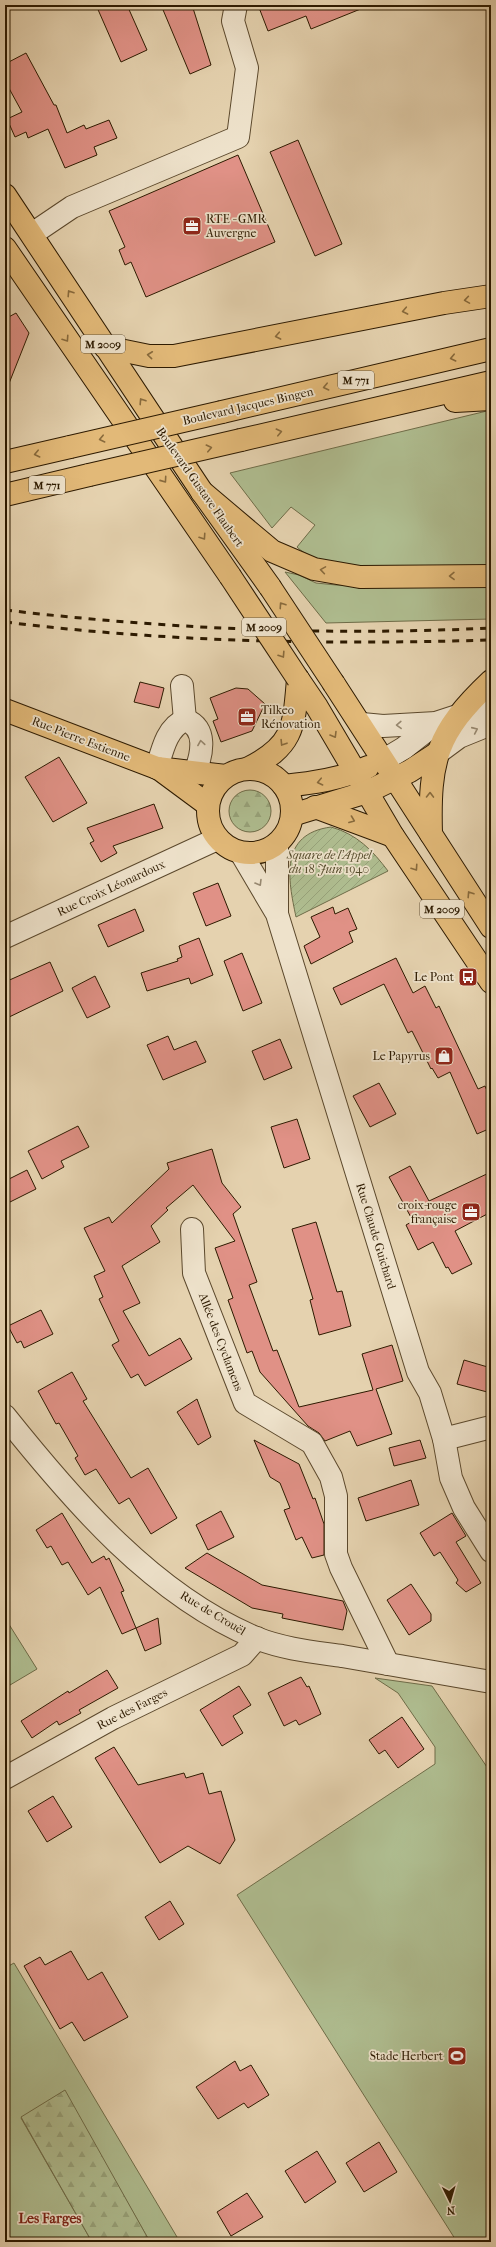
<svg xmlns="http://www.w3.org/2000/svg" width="496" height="2247" viewBox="0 0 496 2247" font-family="'IM FELL French Canon',serif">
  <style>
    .grass { fill: #afbd90; stroke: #6e6c48 }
    .forest { fill: url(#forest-firs); stroke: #6e6c48 }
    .garden { fill: url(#garden-furrows); stroke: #6e6c48 }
    .building { fill: #e09186; stroke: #2d1a00 }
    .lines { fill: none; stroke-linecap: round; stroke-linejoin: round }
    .minor-casing { stroke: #5b482c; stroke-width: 24 }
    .major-casing { stroke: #2d1a00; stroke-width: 24 }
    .highway-casing { stroke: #2d1a00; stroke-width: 24 }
    .minor { stroke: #eee2cb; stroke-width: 22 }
    .major { stroke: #e2b978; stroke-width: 22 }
    .highway { stroke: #e2b978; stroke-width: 22 }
    .rail { stroke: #2d1a00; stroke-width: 3; stroke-dasharray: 7 7; stroke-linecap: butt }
    .major-bridge-casing { stroke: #2d1a00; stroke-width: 24; stroke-linecap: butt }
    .highway-bridge-casing { stroke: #2d1a00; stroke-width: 24; stroke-linecap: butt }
    .major-bridge { stroke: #e2b978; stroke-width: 22 }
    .highway-bridge { stroke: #e2b978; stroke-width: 22 }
    .oneway { stroke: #886a3c }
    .oneway2 { stroke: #978870 }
    .labels { text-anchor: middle; stroke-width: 3.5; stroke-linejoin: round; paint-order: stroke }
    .shield { fill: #eee2cb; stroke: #67563d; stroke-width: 1 }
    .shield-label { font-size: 11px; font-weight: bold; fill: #2d1a00 }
    .poi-label { font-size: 12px; fill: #2d1a00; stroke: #eee2cb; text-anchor: end }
    .street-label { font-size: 12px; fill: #2d1a00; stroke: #eee2cb }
    .park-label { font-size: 12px; font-style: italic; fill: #544b2b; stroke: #eee2cb }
    .quarter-label { font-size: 14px; font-weight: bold; fill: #7a1f14; stroke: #eee2cb }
  </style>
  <defs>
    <pattern id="forest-firs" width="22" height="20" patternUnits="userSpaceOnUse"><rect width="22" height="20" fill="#afbd90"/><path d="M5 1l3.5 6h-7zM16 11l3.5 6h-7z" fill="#97a27a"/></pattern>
    <pattern id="garden-furrows" width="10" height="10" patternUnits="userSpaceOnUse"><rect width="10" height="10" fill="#afbd90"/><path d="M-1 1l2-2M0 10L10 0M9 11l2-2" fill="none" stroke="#97a27a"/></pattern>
  </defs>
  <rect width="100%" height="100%" fill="#e5d2af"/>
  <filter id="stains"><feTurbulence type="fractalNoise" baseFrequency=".005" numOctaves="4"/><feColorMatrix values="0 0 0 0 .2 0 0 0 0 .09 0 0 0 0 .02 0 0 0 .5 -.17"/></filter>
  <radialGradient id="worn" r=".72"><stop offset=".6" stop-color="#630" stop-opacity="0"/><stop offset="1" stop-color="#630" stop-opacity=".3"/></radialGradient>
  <g class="grass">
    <path d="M491,410V566C447,567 327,577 297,547L315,525L291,507L272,528L230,473Z"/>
    <path d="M285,572L299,575L316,583L336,585L491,586V619L326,623Z"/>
    <path d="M5,1618L37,1669L5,1688Z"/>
    <path d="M375,1678L432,1686L491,1773V2242H457L237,1895L435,1764V1747L398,1693Z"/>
    <path d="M14,1963L180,2242H150L64,2091L21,2118L92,2242H12L5,2230V2099L7,2097L5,2094V1968Z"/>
  </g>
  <g class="forest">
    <circle cx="250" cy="811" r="21"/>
    <path d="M65,2090L150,2242H92L21,2117Z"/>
  </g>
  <path class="garden" d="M331,827C357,834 373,851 388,871L296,917C288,879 279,834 331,827Z"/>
  <g class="building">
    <path d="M96,5H127L147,50L121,62Z"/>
    <path d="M161,5H192L211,65L190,74Z"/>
    <path d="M258,5H368V6L311,29L306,16L268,31Z"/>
    <path d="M26,53L54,105H56L67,133L84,125L86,129L109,120L117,138L94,147L97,155L65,168L48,129L28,138L26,132L15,137L7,119L22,112L5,81V64Z"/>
    <path d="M298,140L342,244L315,256L270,152Z"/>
    <path d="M238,155L275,242L146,297L131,262L125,265L119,250L125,247L109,211Z"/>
    <path d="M16,313L29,333L6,391L5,319Z"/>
    <path d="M140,682L164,688L159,708L134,702Z"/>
    <path d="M236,688L248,689L265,704L252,731L221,742L213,721L218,719L210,698Z"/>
    <path d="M59,757L87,803L53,822L25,777Z"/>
    <path d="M154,804L163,828L113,846L117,853L101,862L90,843L94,841L87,828Z"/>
    <path d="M218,883L231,916L206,926L193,893Z"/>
    <path d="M333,907L335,914L348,908L357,929L349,932L353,942L311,964L304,946L320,937L311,917Z"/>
    <path d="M135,909L144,931L108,947L98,925Z"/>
    <path d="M199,938L213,975L191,984L189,978L147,991L141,973L178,961L177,959L182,957L179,946Z"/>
    <path d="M242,953L262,1003L243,1011L224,961Z"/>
    <path d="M396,958L413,993L425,986L436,1008L439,1006L478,1089L485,1086L491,1100V1128L477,1134L450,1072L438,1078L432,1068L431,1069L412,1031L408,1033L384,984L341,1005L333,988Z"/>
    <path d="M50,962L63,991L5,1019V982Z"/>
    <path d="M95,976L110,1007L87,1018L72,988Z"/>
    <path d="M168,1036L174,1050L196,1041L206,1062L163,1080L147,1045Z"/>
    <path d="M280,1039L292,1068L264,1080L252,1051Z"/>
    <path d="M379,1083L396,1114L370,1127L353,1096Z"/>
    <path d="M297,1119L310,1159L284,1168L271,1127Z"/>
    <path d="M78,1126L89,1147L61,1161L64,1167L42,1179L28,1151Z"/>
    <path d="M212,1149L222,1183L241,1207L233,1214L257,1282L249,1285L273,1351L277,1350L299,1407L373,1390L362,1354L392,1345L403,1381L376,1389L392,1434L357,1446L350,1431L325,1441L319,1433L308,1426L260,1372L252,1351L247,1353L237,1325L228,1300L233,1298L215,1248L235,1241L193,1185L166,1208L168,1210L151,1226L160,1242L122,1266L140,1303L123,1311L149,1356L180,1338L192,1359L145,1386L138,1374L131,1378L112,1345L119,1341L99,1299L103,1297L94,1276L105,1271L84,1228L109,1217L112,1223L169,1169L167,1163Z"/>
    <path d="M410,1166L429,1201L491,1172V1212L455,1231L472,1264L452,1274L448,1267L446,1268L433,1242L418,1250L406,1225L413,1221L389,1177Z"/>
    <path d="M27,1170L36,1189L10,1202L5,1192V1181Z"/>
    <path d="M316,1222L337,1292L342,1291L351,1326L319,1335L310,1300L313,1299L292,1229Z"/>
    <path d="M41,1310L53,1334L24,1348L21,1341L17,1343L8,1326Z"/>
    <path d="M464,1360L491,1368V1393L457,1384Z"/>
    <path d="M72,1372L87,1399L83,1401L131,1478L148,1468L177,1518L151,1534L129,1498L119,1504L96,1469L85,1475L75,1458L78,1456L59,1423L56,1424L38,1391Z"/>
    <path d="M197,1399L211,1437L198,1445L177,1412Z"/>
    <path d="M254,1440L299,1464L313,1499L315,1498L324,1524V1555L312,1558L302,1537L296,1540L284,1510L290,1508L280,1483L270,1477Z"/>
    <path d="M420,1440L426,1458L394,1466L389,1448Z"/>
    <path d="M411,1480L419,1505L366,1521L358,1498Z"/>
    <path d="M221,1511L234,1537L208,1550L196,1525Z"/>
    <path d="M62,1513L92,1563L104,1556L106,1560L109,1558L124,1591L121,1592L136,1628L158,1618L161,1644L145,1651L136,1628L122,1634L100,1587L88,1595L68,1562L62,1565L51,1546L47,1548L36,1530Z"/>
    <path d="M452,1513L466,1536L456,1542L481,1583L466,1592L456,1583L458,1580L440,1552L434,1556L420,1533Z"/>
    <path d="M207,1553L262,1585L343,1601L347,1611L343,1630L282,1618L283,1614L252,1608L185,1568Z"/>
    <path d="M411,1584L431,1614V1621L409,1635L387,1600Z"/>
    <path d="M107,1670L118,1688L79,1710L81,1713L59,1725L57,1721L32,1738L21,1721L68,1691L69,1693Z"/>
    <path d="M301,1677L307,1687L309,1686L321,1714L299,1725L296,1720L284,1726L268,1693Z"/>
    <path d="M239,1686L251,1705L233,1716L243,1733L222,1746L200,1710Z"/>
    <path d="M402,1717L424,1749L398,1768L385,1750L379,1754L369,1740Z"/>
    <path d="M114,1747L138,1785L184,1773L186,1778L203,1773L209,1794L221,1791L235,1840L220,1864L188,1846L160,1863L95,1758Z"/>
    <path d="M53,1796L72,1827L47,1842L28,1811Z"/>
    <path d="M170,1901L184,1924L159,1940L145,1917Z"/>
    <path d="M71,1951L88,1980L102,1972L128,2017L84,2041L72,2022L60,2029L24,1966L40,1957L45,1965Z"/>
    <path d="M235,2061L240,2071L251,2065L269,2095L248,2108L244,2103L218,2119L196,2087Z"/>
    <path d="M379,2142L397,2172L364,2192L346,2163Z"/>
    <path d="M317,2151L336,2182L305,2203L285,2171Z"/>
    <path d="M247,2193L263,2217L231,2236L217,2212Z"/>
  </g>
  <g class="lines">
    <g class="minor-casing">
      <g id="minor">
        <path d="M32,234L72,207L238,137L247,68L233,21L236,5"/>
        <path d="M182,686L185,720"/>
        <path d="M362,724L383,726L436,723L491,705"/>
        <path d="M436,754L459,737L491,724"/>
        <path d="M384,760L404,748L436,723"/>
        <path d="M157,768C162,751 167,727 185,720C208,727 202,755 195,772"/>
        <path d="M241,853L277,914L418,1372L430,1393L444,1439L451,1478L464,1508L491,1551"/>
        <path d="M277,912V844"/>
        <path d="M5,937L217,839"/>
        <path d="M192,1229L194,1273L245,1403L312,1443L331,1477L336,1496V1554L341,1568L388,1664"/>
        <path d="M5,1416C73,1501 153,1595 256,1638C283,1649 314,1652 342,1656C392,1665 441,1673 491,1682"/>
        <path d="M444,1439L491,1427"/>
        <path d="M5,1778L113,1718L242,1655L257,1638"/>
      </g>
    </g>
    <g class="major-casing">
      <g id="major">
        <path d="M5,195L202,492L270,587"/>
        <path d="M5,248L230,576"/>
        <path d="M298,679L317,707L393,836L491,982"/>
        <path d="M334,684L491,927"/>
        <path d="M5,710L157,768L226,776"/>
        <path d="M158,768L208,805"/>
        <circle cx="250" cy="811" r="42"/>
        <path d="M247,769C294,746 294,727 298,679"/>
        <path d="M284,786C313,783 341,779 368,767"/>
        <path d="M315,807L393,836"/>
        <path d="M292,815L367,792L410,771L436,754"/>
      </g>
    </g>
    <g class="highway-casing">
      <g id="highway">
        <path d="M105,347L149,356H174L444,303L491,296"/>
        <path d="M455,401L491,399"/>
        <path d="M222,412L491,349"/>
        <path d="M241,440L491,382"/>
        <path d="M5,462L70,447"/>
        <path d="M202,492L272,551L314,569L360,577L491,576"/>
        <path d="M5,495L89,475"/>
        <path d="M431,834C429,760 436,733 491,681"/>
      </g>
    </g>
    <use href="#minor" class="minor"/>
    <use href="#major" class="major"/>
    <use href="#highway" class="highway"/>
    <g class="rail">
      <path d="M5,610C166,629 329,636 491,628"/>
      <path d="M5,622C166,642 328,645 491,640"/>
    </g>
    <g class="major-bridge-casing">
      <g id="major-bridge">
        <path d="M230,576L298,679"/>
        <path d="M270,587L334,684"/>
      </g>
    </g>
    <g class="highway-bridge-casing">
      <g id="highway-bridge">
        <path d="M70,447L222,412"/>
        <path d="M89,475L241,440"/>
      </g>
    </g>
    <use href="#major-bridge" class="major-bridge"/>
    <use href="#highway-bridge" class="highway-bridge"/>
  </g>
  <defs><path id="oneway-chevron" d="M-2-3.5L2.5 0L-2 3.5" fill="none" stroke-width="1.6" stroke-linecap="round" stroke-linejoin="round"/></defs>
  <g class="oneway">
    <use href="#oneway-chevron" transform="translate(70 293) rotate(-123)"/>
    <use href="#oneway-chevron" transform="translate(467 300) rotate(171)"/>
    <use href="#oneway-chevron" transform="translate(405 311) rotate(169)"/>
    <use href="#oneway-chevron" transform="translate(278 336) rotate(169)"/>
    <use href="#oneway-chevron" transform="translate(66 339) rotate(56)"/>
    <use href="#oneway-chevron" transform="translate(150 355) rotate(-174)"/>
    <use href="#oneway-chevron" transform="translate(453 358) rotate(167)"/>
    <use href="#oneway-chevron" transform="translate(326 387) rotate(167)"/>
    <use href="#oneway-chevron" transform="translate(142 401) rotate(-123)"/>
    <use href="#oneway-chevron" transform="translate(279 432) rotate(-13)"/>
    <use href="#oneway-chevron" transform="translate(102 439) rotate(167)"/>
    <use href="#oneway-chevron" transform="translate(209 448) rotate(-13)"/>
    <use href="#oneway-chevron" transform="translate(37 454) rotate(167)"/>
    <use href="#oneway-chevron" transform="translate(164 480) rotate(55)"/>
    <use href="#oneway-chevron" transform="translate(203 537) rotate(56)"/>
    <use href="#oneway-chevron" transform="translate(323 570) rotate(-171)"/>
    <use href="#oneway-chevron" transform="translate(452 576) rotate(179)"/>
    <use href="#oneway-chevron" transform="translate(282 605) rotate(-124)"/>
    <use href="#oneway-chevron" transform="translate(282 655) rotate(57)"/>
    <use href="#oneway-chevron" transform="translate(334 735) rotate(59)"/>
    <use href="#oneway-chevron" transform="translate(283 743) rotate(122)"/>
    <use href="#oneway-chevron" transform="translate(320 782) rotate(168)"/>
    <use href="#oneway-chevron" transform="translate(430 795) rotate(-89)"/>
    <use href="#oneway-chevron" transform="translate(352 820) rotate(21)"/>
    <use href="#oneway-chevron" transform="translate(415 868) rotate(56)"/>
    <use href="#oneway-chevron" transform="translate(470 894) rotate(-123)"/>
  </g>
  <g class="oneway2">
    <use href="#oneway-chevron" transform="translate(399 725) rotate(178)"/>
    <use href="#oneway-chevron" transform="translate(475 730) rotate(-24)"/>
    <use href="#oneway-chevron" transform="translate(201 743) rotate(-99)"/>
    <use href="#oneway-chevron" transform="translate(259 883) rotate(59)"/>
  </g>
  <defs>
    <g id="office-square" transform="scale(1)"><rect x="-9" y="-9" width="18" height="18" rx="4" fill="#8f2418" stroke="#eee2cb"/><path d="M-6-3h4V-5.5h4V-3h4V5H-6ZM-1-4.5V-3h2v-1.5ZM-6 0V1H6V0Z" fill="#fff"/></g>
    <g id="bus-square" transform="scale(1)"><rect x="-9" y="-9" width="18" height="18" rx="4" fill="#8f2418" stroke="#eee2cb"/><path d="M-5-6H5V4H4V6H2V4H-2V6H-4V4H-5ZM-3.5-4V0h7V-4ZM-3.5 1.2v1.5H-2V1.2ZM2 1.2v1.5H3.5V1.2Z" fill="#fff"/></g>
    <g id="shop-square" transform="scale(1)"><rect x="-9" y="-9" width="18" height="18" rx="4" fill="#8f2418" stroke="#eee2cb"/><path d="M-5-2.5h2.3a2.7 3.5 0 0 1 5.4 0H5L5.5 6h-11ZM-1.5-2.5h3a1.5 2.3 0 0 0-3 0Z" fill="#fff"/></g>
    <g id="stadium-square" transform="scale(1)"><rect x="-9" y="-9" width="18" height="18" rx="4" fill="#8f2418" stroke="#eee2cb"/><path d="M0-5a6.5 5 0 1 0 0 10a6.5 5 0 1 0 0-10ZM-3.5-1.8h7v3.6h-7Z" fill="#fff"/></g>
  </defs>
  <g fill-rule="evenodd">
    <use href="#office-square" x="192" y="226"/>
    <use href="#office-square" x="247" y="717"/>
    <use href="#bus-square" x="468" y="977"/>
    <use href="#shop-square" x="444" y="1056"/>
    <use href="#office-square" x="471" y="1212"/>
    <use href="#stadium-square" x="457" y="2056"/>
  </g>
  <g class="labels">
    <g class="shield">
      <rect x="81" y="335" width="44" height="18" rx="3"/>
      <rect x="338" y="371" width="36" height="18" rx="3"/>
      <rect x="29" y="476" width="36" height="18" rx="3"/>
      <rect x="242" y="618" width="44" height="18" rx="3"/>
      <rect x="420" y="900" width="44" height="18" rx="3"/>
    </g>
    <g class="shield-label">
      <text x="103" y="348">M 2009</text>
      <text x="356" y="384">M 771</text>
      <text x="47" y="489">M 771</text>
      <text x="264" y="631">M 2009</text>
      <text x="442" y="913">M 2009</text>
    </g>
    <g class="poi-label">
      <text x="206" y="223" text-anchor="start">RTE - GMR<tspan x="206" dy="14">Auvergne</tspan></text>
      <text x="261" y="714" text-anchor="start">Tilkeo<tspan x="261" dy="14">Rénovation</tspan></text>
      <text x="454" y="981">Le Pont</text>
      <text x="430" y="1060">Le Papyrus</text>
      <text x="457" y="1209">croix-rouge<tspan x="457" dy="14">française</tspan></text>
      <text x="443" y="2060">Stade Herbert</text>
    </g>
    <g class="street-label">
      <text transform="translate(248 406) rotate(-13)" y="4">Boulevard Jacques Bingen</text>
      <text transform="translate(200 487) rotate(55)" y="4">Boulevard Gustave Flaubert</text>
      <text transform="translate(81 739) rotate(21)" y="4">Rue Pierre Estienne</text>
      <text transform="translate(111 888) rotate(-25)" y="4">Rue Croix Léonardoux</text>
      <text transform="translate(376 1236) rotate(73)" y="4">Rue Claude Guichard</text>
      <text transform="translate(221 1342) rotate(69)" y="4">Allée des Cyclamens</text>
      <text transform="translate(213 1613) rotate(31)" y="4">Rue de Crouël</text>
      <text transform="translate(132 1709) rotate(-27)" y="4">Rue des Farges</text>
    </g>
    <g class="park-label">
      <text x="329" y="859">Square de l'Appel<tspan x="329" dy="14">du 18 Juin 1940</tspan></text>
    </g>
    <g class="quarter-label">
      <text x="50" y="2223">Les Farges</text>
    </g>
  </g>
  <rect width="496" height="2247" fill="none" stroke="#e5d2af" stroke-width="20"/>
  <rect x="6" y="6" width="484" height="2235" fill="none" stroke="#2d1a00" stroke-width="2"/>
  <rect x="10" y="10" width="476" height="2227" fill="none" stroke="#2d1a00"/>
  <g transform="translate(450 2201) rotate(175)" stroke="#eee2cb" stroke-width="3" paint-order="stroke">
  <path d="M0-3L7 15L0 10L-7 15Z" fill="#2d1a00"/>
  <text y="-6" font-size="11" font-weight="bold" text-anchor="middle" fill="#2d1a00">N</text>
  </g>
  <rect width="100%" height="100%" filter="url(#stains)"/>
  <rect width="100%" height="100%" fill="url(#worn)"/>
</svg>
